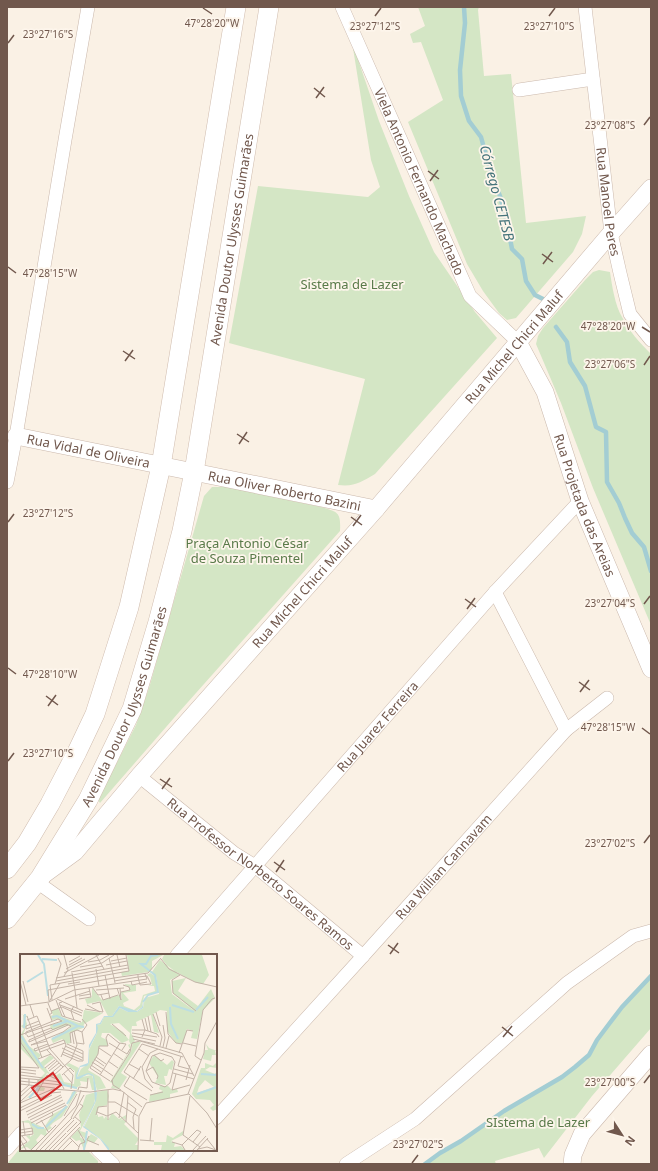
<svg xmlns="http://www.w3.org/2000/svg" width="658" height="1171" viewBox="0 0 658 1171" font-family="'Noto Sans',sans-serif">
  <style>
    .green { fill: #d4e6c5 }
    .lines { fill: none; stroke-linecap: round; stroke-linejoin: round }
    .stream { stroke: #a3cdd3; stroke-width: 4.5 }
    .minor-casing { stroke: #cbb9ad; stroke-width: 14 }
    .tertiary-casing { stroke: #cbb9ad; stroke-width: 18 }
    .secondary-casing { stroke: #cfbbad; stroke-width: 20 }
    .minor { stroke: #fff; stroke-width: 13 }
    .tertiary { stroke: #fff; stroke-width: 17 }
    .secondary { stroke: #fff; stroke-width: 19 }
    .ticks { fill: none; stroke: #71584d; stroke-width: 1.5 }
    .labels { text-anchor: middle; stroke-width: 3.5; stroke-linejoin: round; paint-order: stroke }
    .street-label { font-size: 13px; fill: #71584d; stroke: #fdf5eb }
    .park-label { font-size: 13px; fill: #597a49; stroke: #fdf5eb }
    .water-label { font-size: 14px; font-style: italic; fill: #45747b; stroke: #fdf5eb }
    .inset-river { fill: none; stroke: #bcdee2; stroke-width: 2 }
    .inset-road { fill: none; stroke: #c3b4a8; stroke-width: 1 }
    .view { fill: #d62828; fill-opacity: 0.15; stroke: #d62828; stroke-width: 2 }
    .inset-edge { fill: none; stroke: #71584d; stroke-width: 2 }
    .ticks-label { font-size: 10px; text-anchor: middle; fill: #71584d; stroke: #fdf5eb; stroke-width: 3.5; stroke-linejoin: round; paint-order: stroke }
  </style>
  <rect width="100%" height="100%" fill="#faf1e5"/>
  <g class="green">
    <path d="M418,7H479L478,10L484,76L511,74L526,223L586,216L582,234L573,252L516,318L507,320L499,313L483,291L467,264L408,122L443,100L421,42L413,43L410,34L425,26Z"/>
    <path d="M352,42L379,121L409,196L434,252L475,312L497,338L375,474C361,482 355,487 338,485L365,379L229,343L258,186L368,197L380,187L371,160Z"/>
    <path d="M599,270L610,272C612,286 615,305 622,317C629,331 640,343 651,354V625L593,488L561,403L536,344L538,336L543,328L586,279L593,272Z"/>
    <path d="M212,487H226L321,507C338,512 341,512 340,531L180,711L100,803L98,800L136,725L149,688L204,496Z"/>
    <path d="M651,976V1028L592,1096L544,1158L539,1148L495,1161L496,1164H425L440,1153L461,1141L504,1111L562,1077L575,1067L589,1055L597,1040L609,1024L622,1007Z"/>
    <path d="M21,1147V1150H87L98,1161V1164H7Z"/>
  </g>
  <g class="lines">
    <g class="stream">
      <path d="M464,7L465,23L460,70L461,96L469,121L481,137L492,177L500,196L508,228L512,249L522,259L526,281L535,295L545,300"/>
      <path d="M556,327L567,342L570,362L585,386L596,427L606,432L607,482L619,503L625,518L632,533L644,547L651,571"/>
      <path d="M425,1164L440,1153L461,1141L504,1111L562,1077L575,1067L589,1055L597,1040L609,1024L622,1007L651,976"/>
    </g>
    <g class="minor-casing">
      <g id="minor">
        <path id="s1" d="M342,7L470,296L518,342"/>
        <path id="s2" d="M585,7L611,233L620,273L630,314L651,340"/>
        <path d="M519,90L593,79"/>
        <path d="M7,482L16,436L65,140L88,7"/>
        <path d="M495,592L566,730"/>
        <path id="s3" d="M139,776L234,853L255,866L363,956"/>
        <path d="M37,882L89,919"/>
        <path id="s4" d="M177,955L495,592L580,501"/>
        <path id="s5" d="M216,1118L363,956L566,730L607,698"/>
        <path d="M7,1149L21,1133"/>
        <path d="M98,1150L113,1164"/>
        <path d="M174,1164L187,1150"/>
        <path d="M346,1164L415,1119L567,983L633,936L651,931"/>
      </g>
    </g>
    <g class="tertiary-casing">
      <g id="tertiary">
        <path id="s6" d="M518,342L545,392L580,501L651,669"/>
        <path id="s7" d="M16,436L376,509"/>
        <path id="s8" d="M42,876L75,852L139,776L376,509L611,233L651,188"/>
        <path d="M572,1164L573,1155L582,1134L651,1054"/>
      </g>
    </g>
    <g class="secondary-casing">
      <g id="secondary">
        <path d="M7,869L27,843L50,804L77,752L95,714L129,607L161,466L236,7"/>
        <path id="s9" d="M7,919L40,878L88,800L132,709L158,622L182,531L194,472L269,7"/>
      </g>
    </g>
    <use href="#minor" class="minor"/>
    <use href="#tertiary" class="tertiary"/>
    <use href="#secondary" class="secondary"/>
  </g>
  <path class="ticks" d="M203,8L212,14M375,16L381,8M549,16L555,8M8,43L14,35M314,88L325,97M316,98L324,87M644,125L650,117M428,171L439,179M430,181L438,170M542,254L553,262M543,264L552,252M8,267L16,273M642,327L650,332M123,351L135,359M125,361L133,350M644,365L650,356M237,434L249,442M239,444L247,432M351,517L362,525M8,522L14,514M353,526L361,515M465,599L476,607M644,604L650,596M467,609L475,598M8,668L16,674M579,682L590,690M580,692L589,680M46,696L58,705M48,706L56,695M642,728L650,734M8,761L14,753M160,779L172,787M162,789L170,778M644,843L650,835M274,862L285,870M276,872L284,860M388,945L399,953M390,954L398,943M502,1027L513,1036M503,1037L512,1026M644,1083L650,1075M412,1163L418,1155"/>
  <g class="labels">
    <g class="street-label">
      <text dy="5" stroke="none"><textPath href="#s1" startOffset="191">Viela Antonio Fernando Machado</textPath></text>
      <text dy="5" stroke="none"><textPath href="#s2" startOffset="196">Rua Manoel Peres</textPath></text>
      <text dy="5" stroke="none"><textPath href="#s9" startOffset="726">Avenida Doutor Ulysses Guimarães</textPath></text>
      <text dy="5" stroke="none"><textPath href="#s8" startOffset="710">Rua Michel Chicri Maluf</textPath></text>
      <text dy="5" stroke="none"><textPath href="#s7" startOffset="74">Rua Vidal de Oliveira</textPath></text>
      <text dy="5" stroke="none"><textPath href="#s7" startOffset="274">Rua Oliver Roberto Bazini</textPath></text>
      <text dy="5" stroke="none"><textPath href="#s6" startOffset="177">Rua Projetada das Areias</textPath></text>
      <text dy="5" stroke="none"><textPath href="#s8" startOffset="386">Rua Michel Chicri Maluf</textPath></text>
      <text dy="5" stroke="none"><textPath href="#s9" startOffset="245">Avenida Doutor Ulysses Guimarães</textPath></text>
      <text dy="5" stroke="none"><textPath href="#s4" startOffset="304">Rua Juarez Ferreira</textPath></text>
      <text dy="5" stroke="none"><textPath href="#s5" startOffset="339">Rua Willian Cannavam</textPath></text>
      <text dy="5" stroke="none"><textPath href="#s3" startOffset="156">Rua Professor Norberto Soares Ramos</textPath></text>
    </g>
    <g class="park-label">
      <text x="352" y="289">Sistema de Lazer</text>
      <text x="247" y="548">Praça Antonio César<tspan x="247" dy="15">de Souza Pimentel</tspan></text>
      <text x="538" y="1127">SIstema de Lazer</text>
    </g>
    <g class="water-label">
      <text transform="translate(497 193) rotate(75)" y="5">Córrego CETESB</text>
    </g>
  </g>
  <g transform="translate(20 954)">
    <rect width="197" height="197" fill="#faf1e5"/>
    <path d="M107,1H143L132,7V15L128,18L102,22L101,18L109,17ZM144,1H182L189,21L183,30L177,29L149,14L142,5ZM140,6L160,21L150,26L152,40L176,58L153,39L152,27L166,24L158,37L178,52L191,35L195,44L183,56L177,85L171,84L173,77L167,75L163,89H156L147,77V57L140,56L133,60L139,79L134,78L131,61L116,68L117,72H112L111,79L115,87L111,91L109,87L110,79L99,69L90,70L103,78L109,86L102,89L90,79H82L81,83L87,86L88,92H79L78,100L68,116L80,123L86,134L77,136L72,120L57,123L61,115L69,109V96L77,79V71L81,70L84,63H92L100,54L108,58H117L123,54L125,44L139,40L136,22L132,18ZM130,19L135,22L138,38L124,42L122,53L116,57H110L99,52L92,62H88L80,47L67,50L65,45L72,43V34L82,46L99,41L102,46L101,38L109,37L110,34L104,30L116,31V37L103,39L109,46L103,49L104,52L114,56L120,51L123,41L135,37L134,32H128L132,31L130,23L127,21ZM38,54L42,63L59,69L62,68L64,56L83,59L64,70L63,74L50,79L51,89L47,90L42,85L33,89L31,85L50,74V71L33,76L31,74L30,71L41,68L39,65L32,66L30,62L33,61L31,57ZM0,60L8,62L5,64L7,70L3,81L9,92L21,101L18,105L20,109L30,101L34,104L24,112L30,120L35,122L40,119L44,128L54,130L55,117L46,111L49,109L59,114L56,124L72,121L76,136H72L69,124L67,128L60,127L61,131L56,134L59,136L44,131L41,126L27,119L20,132L25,134L24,137H17L3,147L16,136L18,126L25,119L1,95L0,82L4,75L1,72L4,70L3,61ZM113,88H121L101,119L107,123L99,135L91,134L93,130L90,128L110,95L108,91L110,90L111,94L93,125L111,97ZM186,90L189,94L197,97H195L196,101H192L191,107L183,105L185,96H188ZM134,101L147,111L152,106L154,108L152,116L149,115L147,122H144L146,131L135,129L138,123L129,109ZM197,108V114L190,113L185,116L195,120L197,117V155L193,157L190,154L194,151L190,146L176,145L172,140L181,114H185V109L193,112ZM185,126L194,133L177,139L179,133ZM140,132H148L152,136L157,135L158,138L150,140V144L129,148L130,141L143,137L139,135ZM87,136L89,142L87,151L79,153L76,162L78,160V163L83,162L84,165L86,162L88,166L92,159L99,165L106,161V166L103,164L100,167L103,165L106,168L104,170L119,185L115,191H118V196H89L81,185L64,173L75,150L77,138ZM52,138H57L42,163L33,169L30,172L32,174L26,177L27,180L25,182L21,180L16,186L18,189L11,196L7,193L0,195L10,186L6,182L10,181V183L14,180L9,169L0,168L8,166L26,175L25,172L33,160L48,152ZM76,138L74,151L60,177L67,179L66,186L61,181L60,183L65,187L71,180L78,184L74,189L68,187L64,196L60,186L56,187L51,183L61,173L59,161L66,141ZM163,177V181L151,187L155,189L154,193L161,192L165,196H141L142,191H134V188H120H146L147,181L153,184Z" fill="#d4e6c5" fill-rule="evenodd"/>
    <path d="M124,46L123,54L117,58H108L100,54L93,63H84L81,70L77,71L78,74L77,79L69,95V109L67,112L60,113L57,123L68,119L72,120L74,122L77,140L76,147L64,172L81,185L89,194V196H88L80,185L63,173L75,147L73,122L68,120L59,125H56V121L60,112L68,109L69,91L76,79V70L80,69L84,62H92L99,52L117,57L122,53Z" fill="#bcdee2"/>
    <path class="inset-river" d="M18,1L24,10L28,42M22,5L37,6M7,28L23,18M123,48L128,41L138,38L135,21L121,10H126L131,2L138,1M152,51L174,58M150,53L151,70L158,85M176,56L188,43M32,63L37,62L58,72M33,72L48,67M4,74L5,60M1,82L23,114M32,85L58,72L64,73M181,120L197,121M35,123L44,131L57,134M177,140L197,133M9,144L19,133M47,150L55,137M12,170L18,174H24M26,173L47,152M64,196L67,177"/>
    <path class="inset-road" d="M44,1L48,16L44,22M76,1L84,15M97,1L100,13M141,5L149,15L175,28L197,33M91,7L107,4M49,8L60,2M68,8L80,6L89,1M49,11L62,4M86,11L107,7M60,13L82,9L94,1M46,15L65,5M76,15L79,32M51,18L83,12M44,19L79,1M52,19L55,36M128,19L141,4M85,21L90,45M160,21L152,26L153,39L176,57M36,24L108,11M0,27L6,51M3,27L8,48M36,27L108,14M94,27L118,23L127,22L131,30L120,31L118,23V21M111,27L112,31L127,28M95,29L94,24L128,19M35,30L41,10L38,4M48,30L60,28M72,33L78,41L89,39M197,33V59M97,34L101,46L100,34M55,36L57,54M76,36L104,34M101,38L110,36L109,33L103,31M81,41L83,46L98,41M59,42L71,40M37,45L63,57M45,45L70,37M59,45L71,43L69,34M32,46L30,31L109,17L106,1M36,46L42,62L61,68M29,47L28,36L94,24L89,4M29,48L40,29M42,48L39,49L45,63M28,49L32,59L29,61M10,51L14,63M40,51L62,59M67,51L80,58M0,52L29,48L54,36L127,25L125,20M54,52L51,57L54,66M27,54L32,67M65,55L83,58L80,48L72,50M31,57L42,53L62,62M136,58L140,72M146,58L148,80L156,89L162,90M133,60L142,83L140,92M7,62L22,104M128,62L131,78M125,64L128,77M62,65L67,71L62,78M7,66L17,62L30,95L53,121L51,135M92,70L106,82M6,75V72L19,67M6,75L20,70M112,76H125L137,80L139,83M52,78L54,90M112,79L137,83M88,80L86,84L88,92H79L78,100L70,114L90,127M88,80L99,89L106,90L102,96M0,81L42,67M6,81V78L38,65L42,67M7,81L8,83L31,74L33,76M0,82L1,89L19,114M112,82L136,87M122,83L125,76L122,65M113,85L135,90M9,88V86L46,70L51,72L43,78L11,91L27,87M9,88L48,71M51,89L50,79L57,76L62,78M57,89L64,90L62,78M89,89L107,100L110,95M112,89L120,87L162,99L174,122M163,89L176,92M47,90L63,97V107M45,92L63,100M143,93L145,84L143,71M42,94L63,104M79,94L91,102M146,94L149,82M119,95L129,102M27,96L43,113M15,97L44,86L46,91L41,103M15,97L14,95L28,90M20,98L45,89M43,98L62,106M93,99L103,106M140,99L152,103L155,108L150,129L145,133L132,128L126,117L132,102ZM159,99L167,76L173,77M42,100L58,107H63M134,101L141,107L144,105M161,102L158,112L169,115M76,103L86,110M18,105L31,100M74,105L84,112M181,106L175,102L183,56L192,45L195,44M88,107L98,114M72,108L83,115M109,110L120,116M71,111L81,118M0,113L19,114M25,114L35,106M0,115L16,117M28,115L37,107M83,115L93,122M154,115L173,120M29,117L39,109M126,117L133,113L138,122L137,125M0,118L16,120M153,119L174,125M30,120L41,111M44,120L52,129M0,121L23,124M27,121L39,126M29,121H34L51,106L57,91L54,77M42,121L50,114L54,118M80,121L100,89M110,122L104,132L127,146M0,124L22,126M113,125L121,112M25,126L39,128L42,131M92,126L93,131L101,136M166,126L170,111M0,127L18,129M91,128L110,98L112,89M22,129L42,131L44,135M0,130L35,134M133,134L125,125L122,113L130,99L138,95M58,136L59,133L67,134L68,124M152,136L170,131M152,136L156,120M132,137L104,118L122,90L163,103M0,139L9,131V125M168,140L184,99L185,89L197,67M16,141L27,121M130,141L143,138M170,142L163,181L180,193M0,143L12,132M0,148L18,131V126M88,148H95L118,162M107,148L116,155L113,163M0,149L33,135L70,138L93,135L102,137L122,153M0,154L31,139L41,138M0,157L32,141M6,158L41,141M77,158L87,162L96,158L118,179M7,161L42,143M76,161L78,153L87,152M44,162L57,140M113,163L114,175M8,164L43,146M51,164L64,141M99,164L104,138M53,165L63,152L60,150M10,166L45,149M21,166L29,179M88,166V136M3,167L5,181M106,168L108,142M11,169L46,151M16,170L33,161L32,158M0,176L12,174L13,180M47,178L57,168M0,179L13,177M0,182L13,180M69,182L67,186L79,191M50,184L59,193M0,185L6,196M187,185L195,195M120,186L134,187M130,187L132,164M152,188L162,191L165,196M173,188L181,178M162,191L177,176L181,178M0,192L7,188L2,182M178,195L187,193L196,196M11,196L36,171M16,196L56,152L61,136M20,196L52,164M25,196L54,166M29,196L46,179M33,196L61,168L55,163M38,196L60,173M43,196L52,187M58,196L60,190L65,188L58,176M118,196L119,162L126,149L169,140L187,159L197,175M173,196L186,182M177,196L188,184"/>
    <path class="view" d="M33,119L41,131L21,146L12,134Z"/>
    <rect width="197" height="197" class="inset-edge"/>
  </g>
  <g class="ticks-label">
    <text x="212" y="27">47°28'20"W</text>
    <text x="375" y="30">23°27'12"S</text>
    <text x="549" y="30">23°27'10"S</text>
    <text x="48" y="38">23°27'16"S</text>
    <text x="610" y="129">23°27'08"S</text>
    <text x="50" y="277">47°28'15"W</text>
    <text x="608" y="330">47°28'20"W</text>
    <text x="610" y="368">23°27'06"S</text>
    <text x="48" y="517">23°27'12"S</text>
    <text x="610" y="607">23°27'04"S</text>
    <text x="50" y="678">47°28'10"W</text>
    <text x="608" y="731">47°28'15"W</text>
    <text x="48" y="757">23°27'10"S</text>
    <text x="610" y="847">23°27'02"S</text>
    <text x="610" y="1086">23°27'00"S</text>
    <text x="418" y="1148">23°27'02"S</text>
  </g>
  <rect width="658" height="1171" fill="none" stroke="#71584d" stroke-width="16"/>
  <g transform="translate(622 1135) rotate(126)" stroke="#fdf5eb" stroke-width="3" paint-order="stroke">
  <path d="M0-3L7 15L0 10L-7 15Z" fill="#71584d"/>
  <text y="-6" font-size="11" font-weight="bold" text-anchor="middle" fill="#71584d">N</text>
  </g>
</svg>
